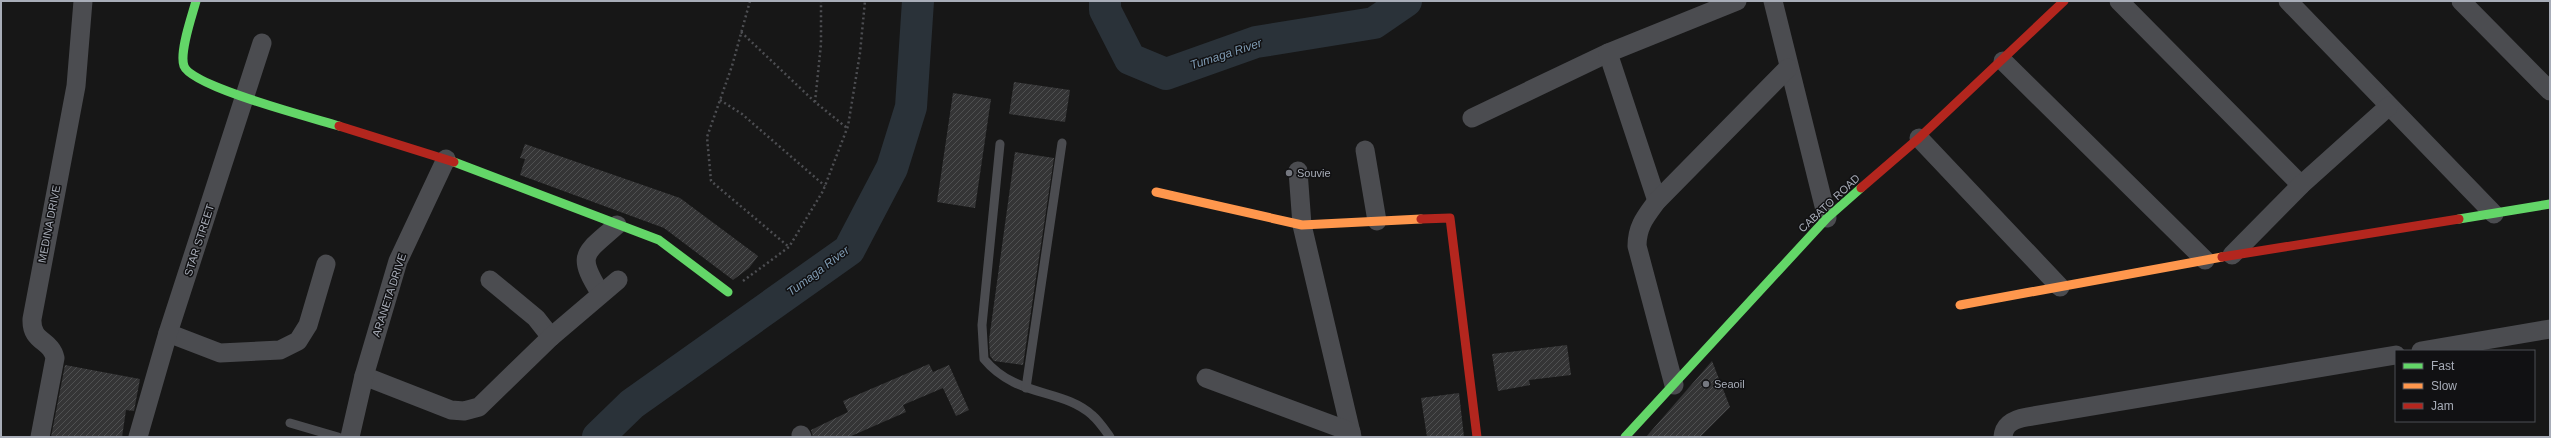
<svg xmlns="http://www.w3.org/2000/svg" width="2551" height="438" viewBox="0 0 2551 438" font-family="Helvetica,sans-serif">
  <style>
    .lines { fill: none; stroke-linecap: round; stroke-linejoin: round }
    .river { stroke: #2a3239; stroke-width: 32 }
    .building { fill: url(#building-hatch) }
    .path { stroke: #4d4e52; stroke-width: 2.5; stroke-dasharray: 2 3; stroke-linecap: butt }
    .lane { stroke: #4b4c50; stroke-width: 9 }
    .street { stroke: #4b4c50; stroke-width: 19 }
    .fast { stroke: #63d668; stroke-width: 9 }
    .slow { stroke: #ff974d; stroke-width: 9 }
    .jam { stroke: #b3261e; stroke-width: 9 }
    .poi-dot { fill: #757880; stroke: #111113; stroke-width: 1.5 }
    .labels { text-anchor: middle; stroke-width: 3; stroke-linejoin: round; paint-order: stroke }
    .poi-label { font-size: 11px; fill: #a8adb8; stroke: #111113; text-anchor: start }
    .street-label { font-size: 11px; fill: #a8adb8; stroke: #111113 }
    .water-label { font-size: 12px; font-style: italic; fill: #7f9bb3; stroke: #111113 }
  </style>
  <defs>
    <pattern id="building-hatch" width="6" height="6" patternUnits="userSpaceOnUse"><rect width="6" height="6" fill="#353536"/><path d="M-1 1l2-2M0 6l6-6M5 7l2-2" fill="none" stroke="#4f5051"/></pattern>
  </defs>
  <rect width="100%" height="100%" fill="#171717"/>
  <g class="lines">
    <g class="river">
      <path d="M1105,1V10L1130,59L1166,74L1256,42L1374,23L1406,1"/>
      <path d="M598,437L632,404L849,250L892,168L911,107L918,1"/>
    </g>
  </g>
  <g class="building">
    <path d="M1014,82L1070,90L1065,122L1009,114Z"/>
    <path d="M953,93L991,99L975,208L937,202Z"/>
    <path d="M525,144L680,198L758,256L749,268L733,280L664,228L520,175L525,159L520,158Z"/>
    <path d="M1015,152L1054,158L1023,365L994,361L990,356L989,340Z"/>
    <path d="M1567,345L1571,375L1529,380L1530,385L1498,391L1492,354Z"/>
    <path d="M1712,361L1730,407L1700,437H1646Z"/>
    <path d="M929,364L933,372L949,365L969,410L956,416L943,388L903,405L906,412L849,437H813L811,430L848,412L843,401Z"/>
    <path d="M65,365L140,379L134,411L126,410L122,437H51Z"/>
    <path d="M1459,393L1464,437H1427L1421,398Z"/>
  </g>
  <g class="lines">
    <g class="path">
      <path d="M750,1L732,66L707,137L711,181L789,247"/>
      <path d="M741,32L815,102L847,128"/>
      <path d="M720,100L742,114L825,186"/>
      <path d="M815,102L821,44V1"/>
      <path d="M743,281L789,247L823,191L848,126L860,53L865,1"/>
    </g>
    <g class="lane">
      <path d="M1000,144L982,325L984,359C1016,398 1062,388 1092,415C1099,421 1105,430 1110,437"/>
      <path d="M1026,388L1062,143"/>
      <path d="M290,423L338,437"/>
    </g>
    <g class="street">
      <path d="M1773,1L1827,218"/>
      <path d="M2119,1L2301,185"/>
      <path d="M2288,1L2494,214"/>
      <path d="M2461,1L2550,91"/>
      <path d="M2003,61L2205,260"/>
      <path d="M1472,118L1608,53"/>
      <path d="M1919,138L2060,287"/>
      <path d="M1365,150L1377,221"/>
      <path d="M1298,171L1302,225L1352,437"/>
      <path d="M1657,201L1608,53L1737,1"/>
      <path d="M2232,255L2301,185L2389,106"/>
      <path d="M490,280L536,318L551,337"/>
      <path d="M601,294C575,253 585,254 617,225"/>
      <path d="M168,333L220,353L280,350L298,341L308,325L326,264"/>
      <path d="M2421,351L2550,329"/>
      <path d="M364,376L451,410L464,411L479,407L551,337L618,280"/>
      <path d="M1206,378L1351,432"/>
      <path d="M1674,385L1637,246C1637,226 1646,216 1657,201L1788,68"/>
      <path d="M801,435L802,437"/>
      <path d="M40,437L55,358C51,339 31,343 32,319L76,86L83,1"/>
      <path d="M138,437L168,333L262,43"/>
      <path d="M350,437L364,376L398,261L446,159"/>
      <path d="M2003,437C2004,423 2015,419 2027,417L2396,355"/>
    </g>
    <g class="fast">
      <path d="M196,1C192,16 179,52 184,66C192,87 313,118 339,126"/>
      <path d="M454,162L659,240L728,292"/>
      <path d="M2459,219L2550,204"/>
      <path d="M1625,437L1827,218L1861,188"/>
    </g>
    <g class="slow">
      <path d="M1156,192L1302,225L1421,219"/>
      <path d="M1960,305L2222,257"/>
    </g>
    <g class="jam">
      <path d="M339,126L454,162"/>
      <path d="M1861,188L1919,138L2064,1"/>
      <path d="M1421,219L1450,218L1477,437"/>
      <path d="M2222,257L2459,219"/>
    </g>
  </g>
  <g class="poi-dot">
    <circle cx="1289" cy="173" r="4"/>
    <circle cx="1706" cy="384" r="4"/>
  </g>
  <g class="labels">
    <g class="poi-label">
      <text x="1297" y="177">Souvie</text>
      <text x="1714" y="388">Seaoil</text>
    </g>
    <g class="street-label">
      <text transform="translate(1829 203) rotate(-43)" y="4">CABATO ROAD</text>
      <text transform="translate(49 224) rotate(-79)" y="4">MEDINA DRIVE</text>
      <text transform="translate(199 240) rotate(-72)" y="4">STAR STREET</text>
      <text transform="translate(389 295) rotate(-72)" y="4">ARANETA DRIVE</text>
    </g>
    <g class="water-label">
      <text transform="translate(1226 54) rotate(-18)" y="4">Tumaga River</text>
      <text transform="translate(818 271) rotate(-37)" y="4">Tumaga River</text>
    </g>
  </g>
  <rect width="2551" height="438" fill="none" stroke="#a8adb8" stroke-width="4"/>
  <rect x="2395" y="350" width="140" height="72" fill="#111113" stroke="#4d4f55"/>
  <rect x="2403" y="363" width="20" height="6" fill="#63d668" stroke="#4d4f55"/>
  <text x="2431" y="370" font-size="12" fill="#a8adb8">Fast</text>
  <rect x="2403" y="383" width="20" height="6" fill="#ff974d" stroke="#4d4f55"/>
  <text x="2431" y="390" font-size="12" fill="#a8adb8">Slow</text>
  <rect x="2403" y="403" width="20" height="6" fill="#b3261e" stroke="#4d4f55"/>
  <text x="2431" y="410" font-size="12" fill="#a8adb8">Jam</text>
</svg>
